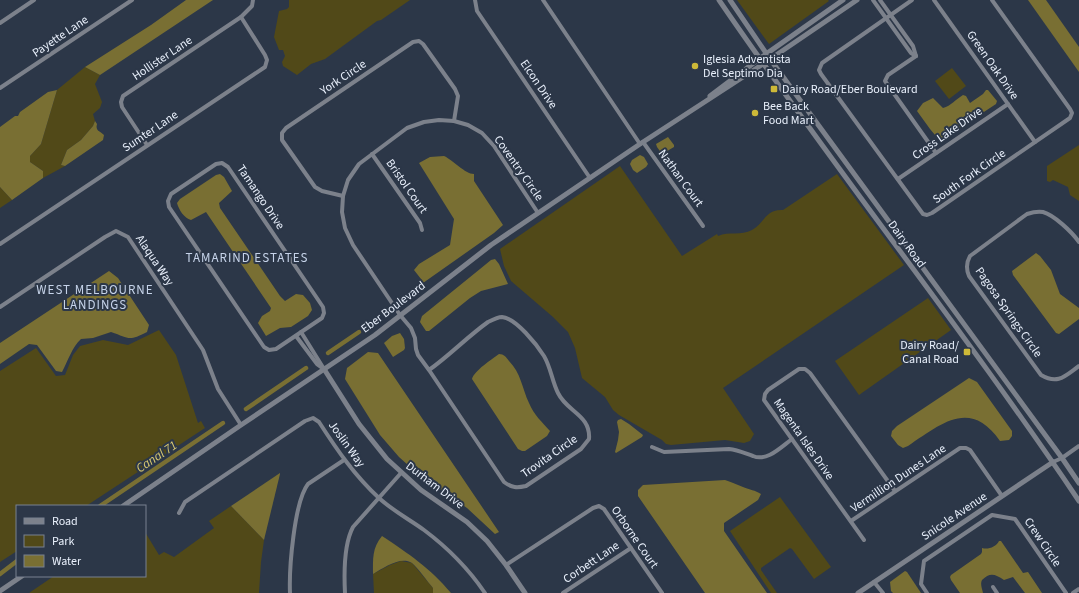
<svg xmlns="http://www.w3.org/2000/svg" width="1079" height="593" viewBox="0 0 1079 593" font-family="'Source Sans 3',sans-serif">
  <style>
    .green { fill: #514918 }
    .water { fill: #796f33 }
    .lines { fill: none; stroke-linecap: round; stroke-linejoin: round }
    .canal { stroke: #796f33; stroke-width: 4.5 }
    .minor { stroke: #7c818b; stroke-width: 4 }
    .tertiary { stroke: #7c818b; stroke-width: 5 }
    .poi-dot { fill: #cdb938; stroke: #2c3748; stroke-width: 1.5 }
    .labels { text-anchor: middle; stroke-width: 4; stroke-linejoin: round; paint-order: stroke }
    .street-label { font-size: 12px; fill: #e9f0fc; stroke: #2c3748 }
    .poi-label { font-size: 12px; fill: #e9f0fc; stroke: #2c3748; text-anchor: start }
    .neighbourhood-label { font-size: 13px; letter-spacing: 1px; fill: #c6d3e9; stroke: #2c3748 }
    .water-label { font-size: 13px; font-style: italic; fill: #d9c970; stroke: #2c3748 }
  </style>
  <rect width="100%" height="100%" fill="#2c3748"/>
  <g class="green">
    <path d="M289,0H410L381,20L377,21L325,59L311,64L297,75L283,66L282,62L285,56L283,50H279L274,37L279,11L287,9L289,7Z"/>
    <path d="M737,0H828L829,1L769,44Z"/>
    <path d="M85,67L100,75L95,84L102,102L100,108L93,114L95,121L93,126L81,140L67,150L61,165L65,166L43,178V171L30,162V156L41,144L57,90Z"/>
    <path d="M952,68L966,86L949,99L935,81Z"/>
    <path d="M1079,145V201L1070,195L1068,187L1053,180L1050,182L1047,181V166Z"/>
    <path d="M620,166L682,256L717,234L718,236C729,231 741,236 752,230C765,223 765,209 783,210L837,174L904,265L723,388L754,434L750,441L744,443L725,440L671,445L666,444L662,440L619,415L613,410L605,397L582,378L575,348L568,332L553,317L511,281L504,266L500,249Z"/>
    <path d="M0,187L12,200L0,208Z"/>
    <path d="M928,298L951,330L859,395L835,361Z"/>
    <path d="M159,330L176,355L198,423L201,421L205,428L86,506H17V551L0,562V371L36,348L56,376L65,375L73,355L80,346L103,340L128,345Z"/>
    <path d="M780,497L831,567L814,579L792,549L790,548L761,568V570L777,593H771L730,531Z"/>
    <path d="M231,506L264,540L261,562L259,593H29L54,576H145V532L159,555L164,552L174,557L214,528L209,521Z"/>
    <path d="M401,561L412,563L433,588V593H374L373,574L390,565Z"/>
  </g>
  <g class="water">
    <path d="M186,0H213L100,75L85,67L151,25Z"/>
    <path d="M1028,0H1046L1079,47V72Z"/>
    <path d="M57,90L41,144L30,156V162L43,171V178L12,200L0,187V127L15,116H18L20,112L48,92Z"/>
    <path d="M986,90H988L997,101L996,104L940,141L930,129L917,111L923,103L933,98L943,108C951,106 956,99 963,95L966,96L970,103L983,94Z"/>
    <path d="M95,121L97,124C95,131 100,131 104,135L103,140L65,166L61,165L67,150L81,140L93,126Z"/>
    <path d="M668,137L674,145V147L662,154L657,147L656,144Z"/>
    <path d="M640,155L644,157L648,164L646,167L637,173L633,170L630,164L632,160Z"/>
    <path d="M444,156C453,160 465,174 474,174V181L503,225L494,233L423,283L421,279L414,270L419,264L450,245L454,219L419,163L430,157Z"/>
    <path d="M220,174L224,177L232,191L219,203L220,208L280,296L285,301L296,294L303,295L310,303L312,310L308,316L291,327L280,328L266,336L258,323L262,316L270,311L271,308L206,212L191,220C184,218 179,210 177,203L180,199L216,175Z"/>
    <path d="M1036,253L1040,256L1051,270L1060,294L1079,308V319L1059,334L1056,333L1013,275L1012,271Z"/>
    <path d="M495,259L499,264L508,284L481,291L470,298L429,331H426L420,322L422,316L480,269L491,260Z"/>
    <path d="M109,271L118,278L149,325L147,332C128,342 129,338 111,332L93,338L81,339C72,347 68,361 62,372L56,371L37,345L29,344L0,364V343Z"/>
    <path d="M400,333L404,339L405,348L404,350L393,357L384,343L392,336Z"/>
    <path d="M368,352L378,353L499,532L495,534L467,508L418,474L399,457L380,435L345,379L347,368Z"/>
    <path d="M499,354C504,354 506,357 509,361C521,373 522,388 529,403C534,415 542,422 550,431L547,436L525,451H522L518,449L472,379C474,371 492,359 499,354Z"/>
    <path d="M969,378L977,382L1012,431V436L1009,440L1000,441C970,398 941,424 908,446L903,448L898,445L891,436L892,431L897,426Z"/>
    <path d="M621,419L629,424L643,435L642,437L616,453L615,452L618,440L619,432L617,422L618,420Z"/>
    <path d="M280,473V474L264,540L231,506Z"/>
    <path d="M725,480C732,482 737,485 743,487C750,490 755,490 761,494L758,500L724,523V531L767,593H705L638,496V490L643,485Z"/>
    <path d="M382,536C409,554 430,568 451,593H433V588C428,582 417,567 412,563C400,556 384,568 373,574C373,559 372,548 382,536Z"/>
    <path d="M999,541H1001L1023,573L1028,572L1042,593H1025L1013,577L1004,580C995,574 990,572 982,580C980,584 982,588 983,593H960L951,580L950,577L951,575L981,554L982,552V548C988,550 996,547 999,541Z"/>
    <path d="M905,571L907,572L921,593H893L891,591L890,582Z"/>
  </g>
  <g class="lines">
    <g class="canal">
      <path d="M328,353L359,332"/>
      <path d="M246,409L306,368"/>
      <path d="M100,506L223,423"/>
      <path d="M0,574L17,561"/>
    </g>
    <g class="minor">
      <path d="M475,0L477,11L590,178"/>
      <path d="M543,0L640,144"/>
      <path d="M873,0L911,53L916,56"/>
      <path d="M880,0L913,46L916,56"/>
      <path d="M912,0L822,63L819,70L821,74L923,214L927,215L932,213L1070,118L1072,113L1070,109L992,0"/>
      <path d="M934,0L1035,142"/>
      <path d="M0,23L34,0"/>
      <path d="M916,56L888,75L885,81L936,153"/>
      <path d="M0,88L132,0"/>
      <path d="M643,142L703,226"/>
      <path d="M147,145L122,107L121,102L123,96L241,17L252,6L253,0"/>
      <path d="M372,154L420,223L422,230"/>
      <path d="M222,163L228,167L323,307L324,313L322,318L276,349L269,350L264,347L169,207L168,201L171,194L216,164Z"/>
      <path d="M898,179L1008,104"/>
      <path d="M343,196L322,191L315,187L282,140V133L286,128L413,42L419,41L423,44L455,89L458,96L454,121"/>
      <path d="M1079,242C1072,232 1054,215 1043,212C1038,211 1033,212 1027,214L970,256C966,263 966,269 969,276L1041,375C1058,385 1065,376 1079,366"/>
      <path d="M0,244L265,67L267,60L265,55L241,17"/>
      <path d="M0,307L105,237L116,231L128,237L203,350L218,389L241,425"/>
      <path d="M301,332L324,369"/>
      <path d="M296,336L317,364L324,369"/>
      <path d="M429,370C449,356 467,337 488,322C492,320 498,317 502,317C516,318 537,345 544,356C551,368 552,381 558,393C567,412 591,415 589,439L581,449L526,486C517,488 512,488 504,482L429,370L418,355L416,349L415,338L411,328L400,315L353,245L345,228L342,212L343,196L348,180L359,164L407,128L424,122L439,120L454,121L468,125L482,133L494,146L538,213"/>
      <path d="M652,447L664,452L729,449C738,450 744,453 753,456C767,462 781,447 792,439"/>
      <path d="M1053,462L1062,458L1079,446"/>
      <path d="M179,513L185,502L305,421L313,418L319,422C337,450 355,476 379,498C393,511 409,519 424,530C448,548 468,568 485,593"/>
      <path d="M851,521L960,448H966L970,450L1002,496"/>
      <path d="M864,540L764,400L765,394L768,390L799,369H805L810,373L895,491"/>
      <path d="M506,565L593,508L599,506L604,509L662,593"/>
      <path d="M874,582L883,593"/>
      <path d="M993,587L997,593"/>
      <path d="M290,593C289,570 294,502 308,484L344,460"/>
      <path d="M345,593C344,574 344,544 353,527L401,473"/>
      <path d="M563,593L631,548"/>
      <path d="M927,593L921,584L924,561L992,515L1015,519L1066,593"/>
      <path d="M1073,593L1079,589"/>
    </g>
    <g class="tertiary">
      <path d="M719,0C835,170 964,330 1079,501"/>
      <path d="M730,0L770,59L1062,458L1079,483"/>
      <path d="M710,96L759,59L843,0"/>
      <path d="M324,369L359,424L387,459L421,490L467,522L487,541L506,565L525,593"/>
      <path d="M123,506L241,425L375,335L491,245L640,144L763,64L857,0"/>
      <path d="M0,591L22,576"/>
      <path d="M858,593L1053,462"/>
    </g>
  </g>
  <g class="poi-dot">
    <circle cx="695" cy="66" r="4"/>
    <rect x="770" y="85" width="8" height="8" rx="2"/>
    <circle cx="755" cy="113" r="4"/>
    <rect x="963" y="348" width="8" height="8" rx="2"/>
  </g>
  <g class="labels">
    <g class="street-label">
      <text transform="translate(60 36) rotate(-34)" y="4">Payette Lane</text>
      <text transform="translate(162 58) rotate(-34)" y="4">Hollister Lane</text>
      <text transform="translate(993 65) rotate(55)" y="4">Green Oak Drive</text>
      <text transform="translate(343 77) rotate(-34)" y="4">York Circle</text>
      <text transform="translate(539 84) rotate(56)" y="4">Elcon Drive</text>
      <text transform="translate(150 131) rotate(-34)" y="4">Sumter Lane</text>
      <text transform="translate(947 133) rotate(-35)" y="4">Cross Lake Drive</text>
      <text transform="translate(519 168) rotate(55)" y="4">Coventry Circle</text>
      <text transform="translate(969 176) rotate(-35)" y="4">South Fork Circle</text>
      <text transform="translate(681 178) rotate(54)" y="4">Nathan Court</text>
      <text transform="translate(407 186) rotate(55)" y="4">Bristol Court</text>
      <text transform="translate(261 197) rotate(56)" y="4">Tamango Drive</text>
      <text transform="translate(907 244) rotate(54)" y="4">Dairy Road</text>
      <text transform="translate(155 260) rotate(56)" y="4">Alaqua Way</text>
      <text transform="translate(393 307) rotate(-37)" y="4">Eber Boulevard</text>
      <text transform="translate(1009 312) rotate(55)" y="4">Pagosa Springs Circle</text>
      <text transform="translate(804 439) rotate(55)" y="4">Magenta Isles Drive</text>
      <text transform="translate(347 444) rotate(54)" y="4">Joslin Way</text>
      <text transform="translate(549 456) rotate(-35)" y="4">Trovita Circle</text>
      <text transform="translate(898 478) rotate(-34)" y="4">Vermillion Dunes Lane</text>
      <text transform="translate(435 485) rotate(37)" y="4">Durham Drive</text>
      <text transform="translate(954 516) rotate(-34)" y="4">Snicole Avenue</text>
      <text transform="translate(635 537) rotate(55)" y="4">Orborne Court</text>
      <text transform="translate(1043 542) rotate(56)" y="4">Crew Circle</text>
      <text transform="translate(591 562) rotate(-34)" y="4">Corbett Lane</text>
    </g>
    <g class="poi-label">
      <text x="703" y="63">Iglesia Adventista<tspan x="703" dy="14">Del Septimo Dia</tspan></text>
      <text x="782" y="93">Dairy Road/Eber Boulevard</text>
      <text x="763" y="110">Bee Back<tspan x="763" dy="14">Food Mart</tspan></text>
      <text x="959" y="349" text-anchor="end">Dairy Road/<tspan x="959" dy="14">Canal Road</tspan></text>
    </g>
    <g class="neighbourhood-label">
      <text x="247" y="262">TAMARIND ESTATES</text>
      <text x="95" y="294">WEST MELBOURNE<tspan x="95" dy="15">LANDINGS</tspan></text>
    </g>
    <g class="water-label">
      <text transform="translate(156 456) rotate(-34)" y="5">Canal 71</text>
    </g>
  </g>
  <rect x="16" y="505" width="130" height="72" fill="#2c3748" stroke="#788190"/>
  <rect x="24" y="518" width="20" height="6" fill="#7c818b" stroke="#788190"/>
  <text x="52" y="525" font-size="12" fill="#e9f0fc">Road</text>
  <rect x="24" y="535" width="20" height="12" fill="#514918" stroke="#788190"/>
  <text x="52" y="545" font-size="12" fill="#e9f0fc">Park</text>
  <rect x="24" y="555" width="20" height="12" fill="#796f33" stroke="#788190"/>
  <text x="52" y="565" font-size="12" fill="#e9f0fc">Water</text>
</svg>
